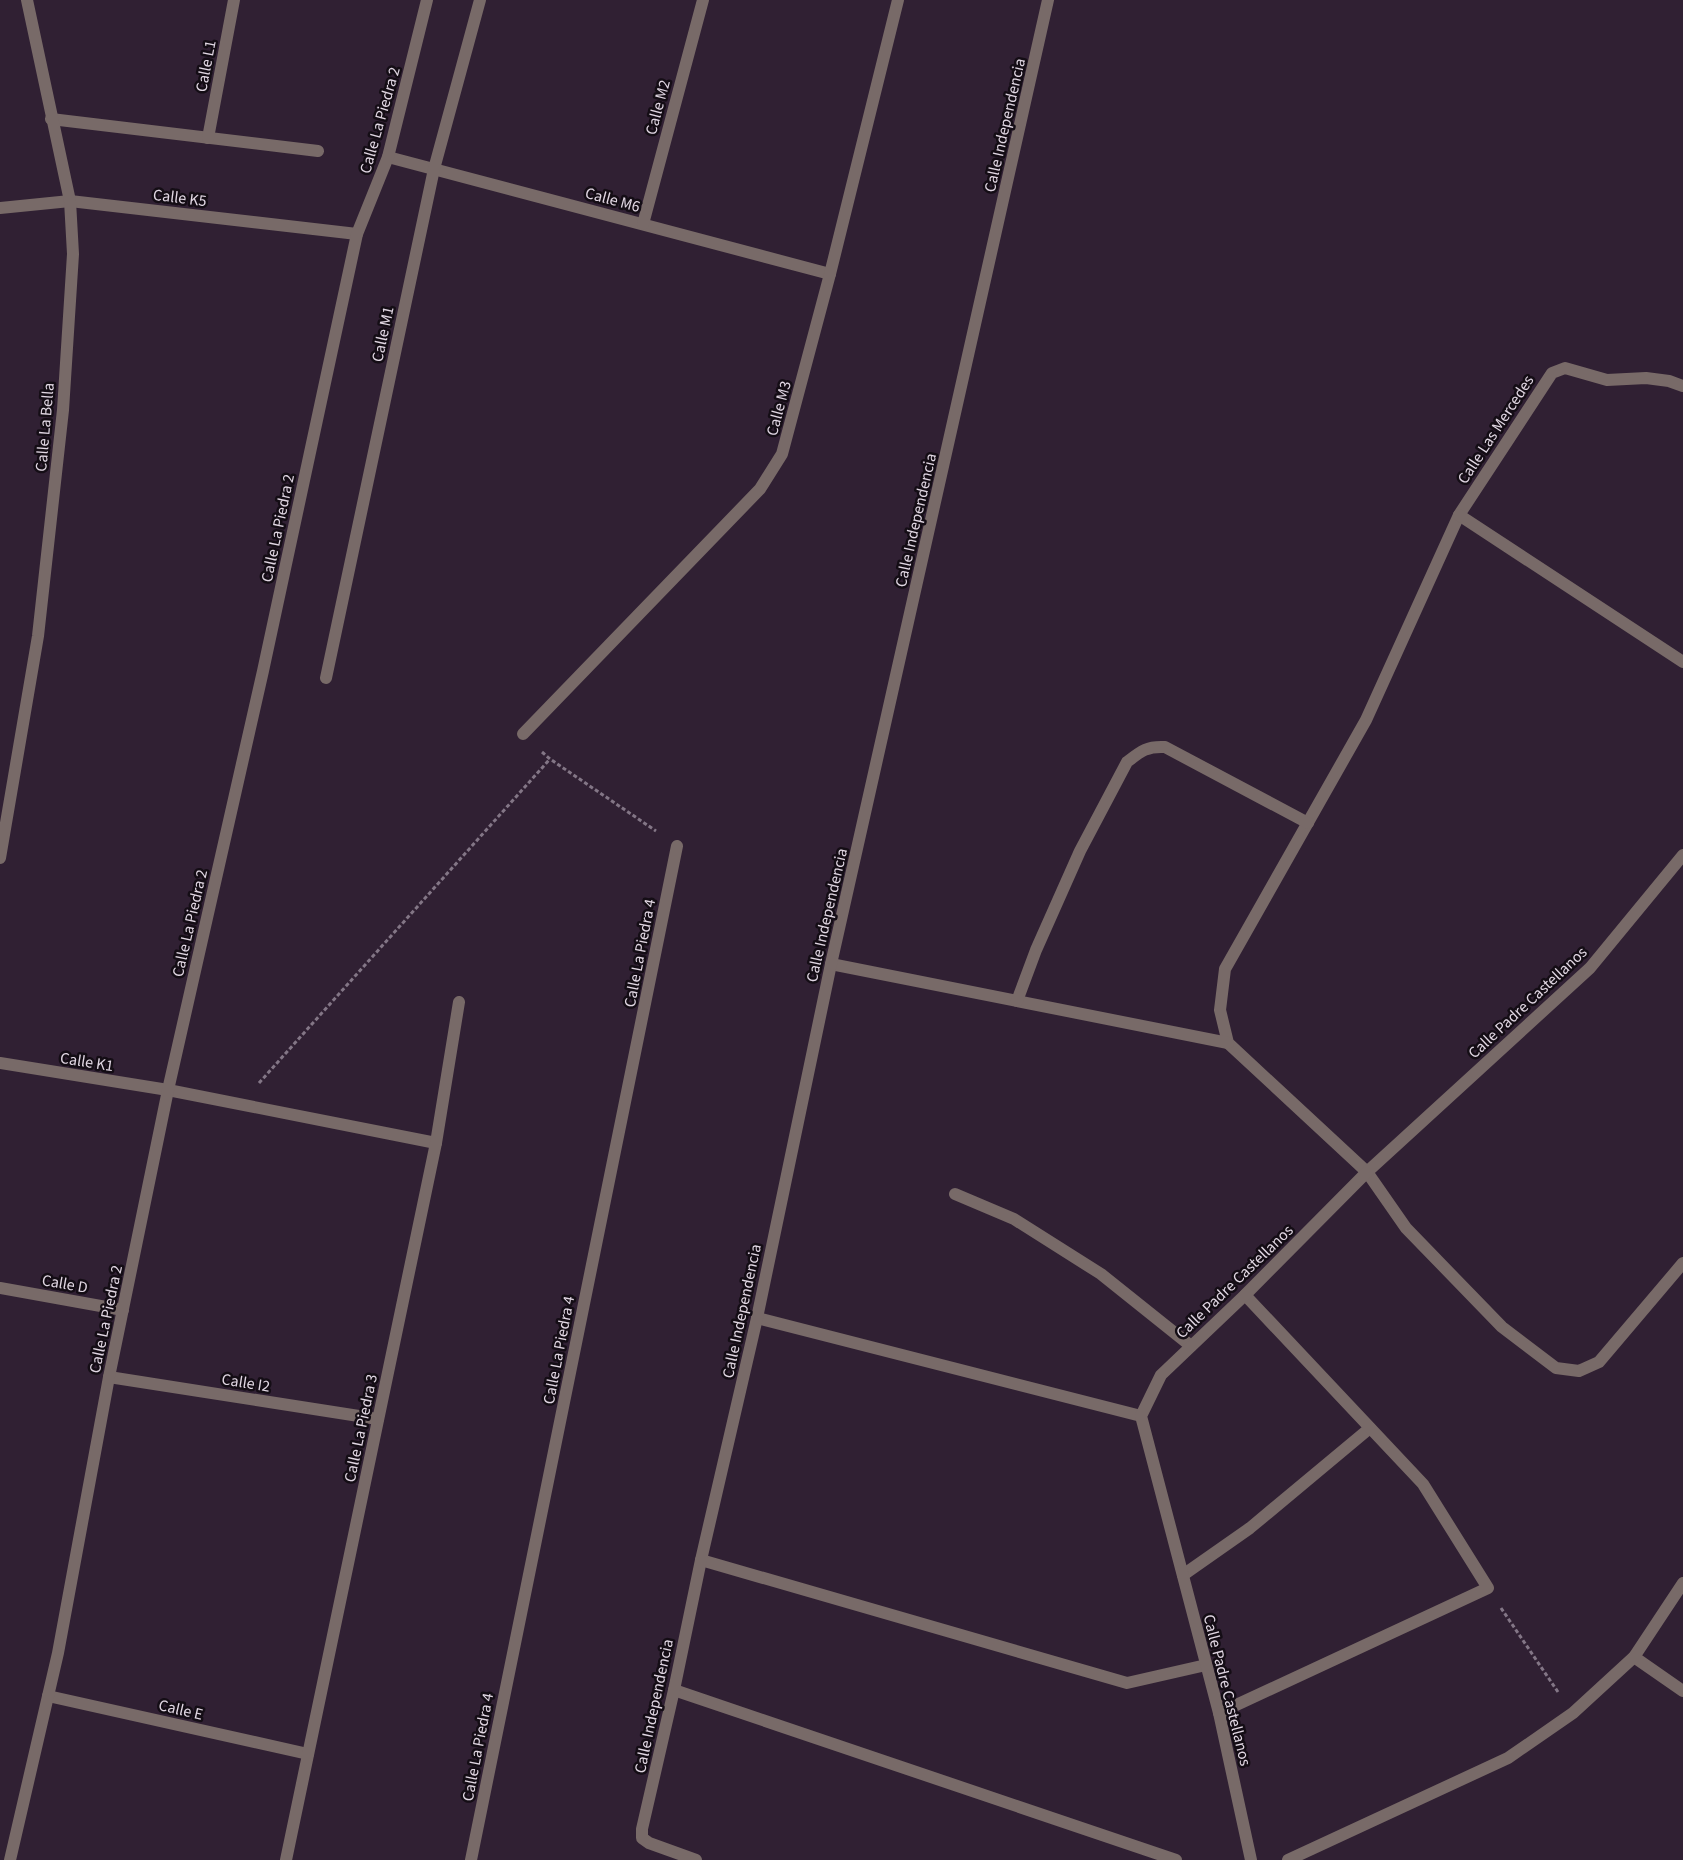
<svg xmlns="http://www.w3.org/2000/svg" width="1683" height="1860" viewBox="0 0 1683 1860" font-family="'Source Sans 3',sans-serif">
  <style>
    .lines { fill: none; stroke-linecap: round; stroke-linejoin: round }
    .path { stroke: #837686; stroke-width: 3; stroke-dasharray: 4 2.5; stroke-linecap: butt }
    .minor { stroke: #786a68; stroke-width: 12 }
    .labels { text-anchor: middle; stroke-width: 5; stroke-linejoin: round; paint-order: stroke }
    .street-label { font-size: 16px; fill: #e1d7e3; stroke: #140d15 }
  </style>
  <rect width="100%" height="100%" fill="#302033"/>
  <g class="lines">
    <g class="path">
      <path d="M542,752L550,759L656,831"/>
      <path d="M259,1083L550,759"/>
      <path d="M1501,1608L1558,1692"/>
    </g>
    <g class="minor">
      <path d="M51,119L318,151"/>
      <path d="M208,138L234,0"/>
      <path d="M388,157L830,274"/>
      <path d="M0,208L70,201L357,234"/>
      <path d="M643,224L703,0"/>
      <path d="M1683,386L1669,381L1646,378L1607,380L1565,368L1552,373L1459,515L1366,720L1225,969L1220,1010L1228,1043L1367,1172L1406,1228L1502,1327L1556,1368L1579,1371L1599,1362L1683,1263"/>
      <path d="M1459,515L1683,662"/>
      <path d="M326,678L434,169L480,0"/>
      <path d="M523,734L760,489L782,454L830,274L898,0"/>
      <path d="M0,858L38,636L63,410L73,254L70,201L27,0"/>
      <path d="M831,964L1228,1043"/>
      <path d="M1017,1001L1036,950L1080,851L1127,762C1141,751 1147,746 1165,747L1308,823"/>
      <path d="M0,1063L168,1090L436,1143"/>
      <path d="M955,1194L1014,1219L1101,1274L1191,1346"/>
      <path d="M0,1288L123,1310"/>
      <path d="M757,1318L1141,1416"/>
      <path d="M109,1377L378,1419"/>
      <path d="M701,1560L1127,1683L1206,1665"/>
      <path d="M1183,1575L1250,1528L1370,1428"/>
      <path d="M1634,1657L1683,1691"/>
      <path d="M674,1690L1176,1860"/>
      <path d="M48,1696L308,1754"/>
      <path d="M1219,1713L1488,1588L1423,1484L1245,1295"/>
      <path d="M10,1860L58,1653L109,1377L168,1090L263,671L357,234L388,157L427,0"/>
      <path d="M286,1860L436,1143L459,1002"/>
      <path d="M471,1860L677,846"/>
      <path d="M696,1860L649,1843L642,1838V1829L674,1690L701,1560L757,1318L831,964L1048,0"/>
      <path d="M1251,1860L1219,1713L1141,1416L1161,1375L1245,1295L1367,1172L1590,968L1683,855"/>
      <path d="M1288,1860L1508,1758L1573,1713L1634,1657L1683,1583"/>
    </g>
  </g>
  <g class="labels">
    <g class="street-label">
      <text transform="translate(205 66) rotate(-79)" y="6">Calle L1</text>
      <text transform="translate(657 107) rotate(-75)" y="6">Calle M2</text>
      <text transform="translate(379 120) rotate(-74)" y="6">Calle La Piedra 2</text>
      <text transform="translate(1004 125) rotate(-77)" y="6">Calle Independencia</text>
      <text transform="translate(180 197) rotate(7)" y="6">Calle K5</text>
      <text transform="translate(613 199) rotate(15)" y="6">Calle M6</text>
      <text transform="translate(382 334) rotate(-78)" y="6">Calle M1</text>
      <text transform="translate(778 408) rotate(-75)" y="6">Calle M3</text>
      <text transform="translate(44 427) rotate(-85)" y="6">Calle La Bella</text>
      <text transform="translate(1495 429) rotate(-57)" y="6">Calle Las Mercedes</text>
      <text transform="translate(915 520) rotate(-77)" y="6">Calle Independencia</text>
      <text transform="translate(277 528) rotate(-78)" y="6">Calle La Piedra 2</text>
      <text transform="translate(826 915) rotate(-77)" y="6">Calle Independencia</text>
      <text transform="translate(189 923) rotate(-77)" y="6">Calle La Piedra 2</text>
      <text transform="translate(639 953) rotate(-79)" y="6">Calle La Piedra 4</text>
      <text transform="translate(1527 1002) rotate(-43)" y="6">Calle Padre Castellanos</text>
      <text transform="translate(87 1061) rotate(9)" y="6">Calle K1</text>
      <text transform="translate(1234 1281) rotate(-44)" y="6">Calle Padre Castellanos</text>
      <text transform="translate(65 1283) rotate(10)" y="6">Calle D</text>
      <text transform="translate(741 1311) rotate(-78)" y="6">Calle Independencia</text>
      <text transform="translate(105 1319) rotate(-78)" y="6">Calle La Piedra 2</text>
      <text transform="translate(558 1350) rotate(-79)" y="6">Calle La Piedra 4</text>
      <text transform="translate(246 1382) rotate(9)" y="6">Calle I2</text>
      <text transform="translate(360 1428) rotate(-78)" y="6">Calle La Piedra 3</text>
      <text transform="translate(1228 1690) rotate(76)" y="6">Calle Padre Castellanos</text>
      <text transform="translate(653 1706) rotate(-78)" y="6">Calle Independencia</text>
      <text transform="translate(181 1709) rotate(13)" y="6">Calle E</text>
      <text transform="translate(477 1747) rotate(-79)" y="6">Calle La Piedra 4</text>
    </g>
  </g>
</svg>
